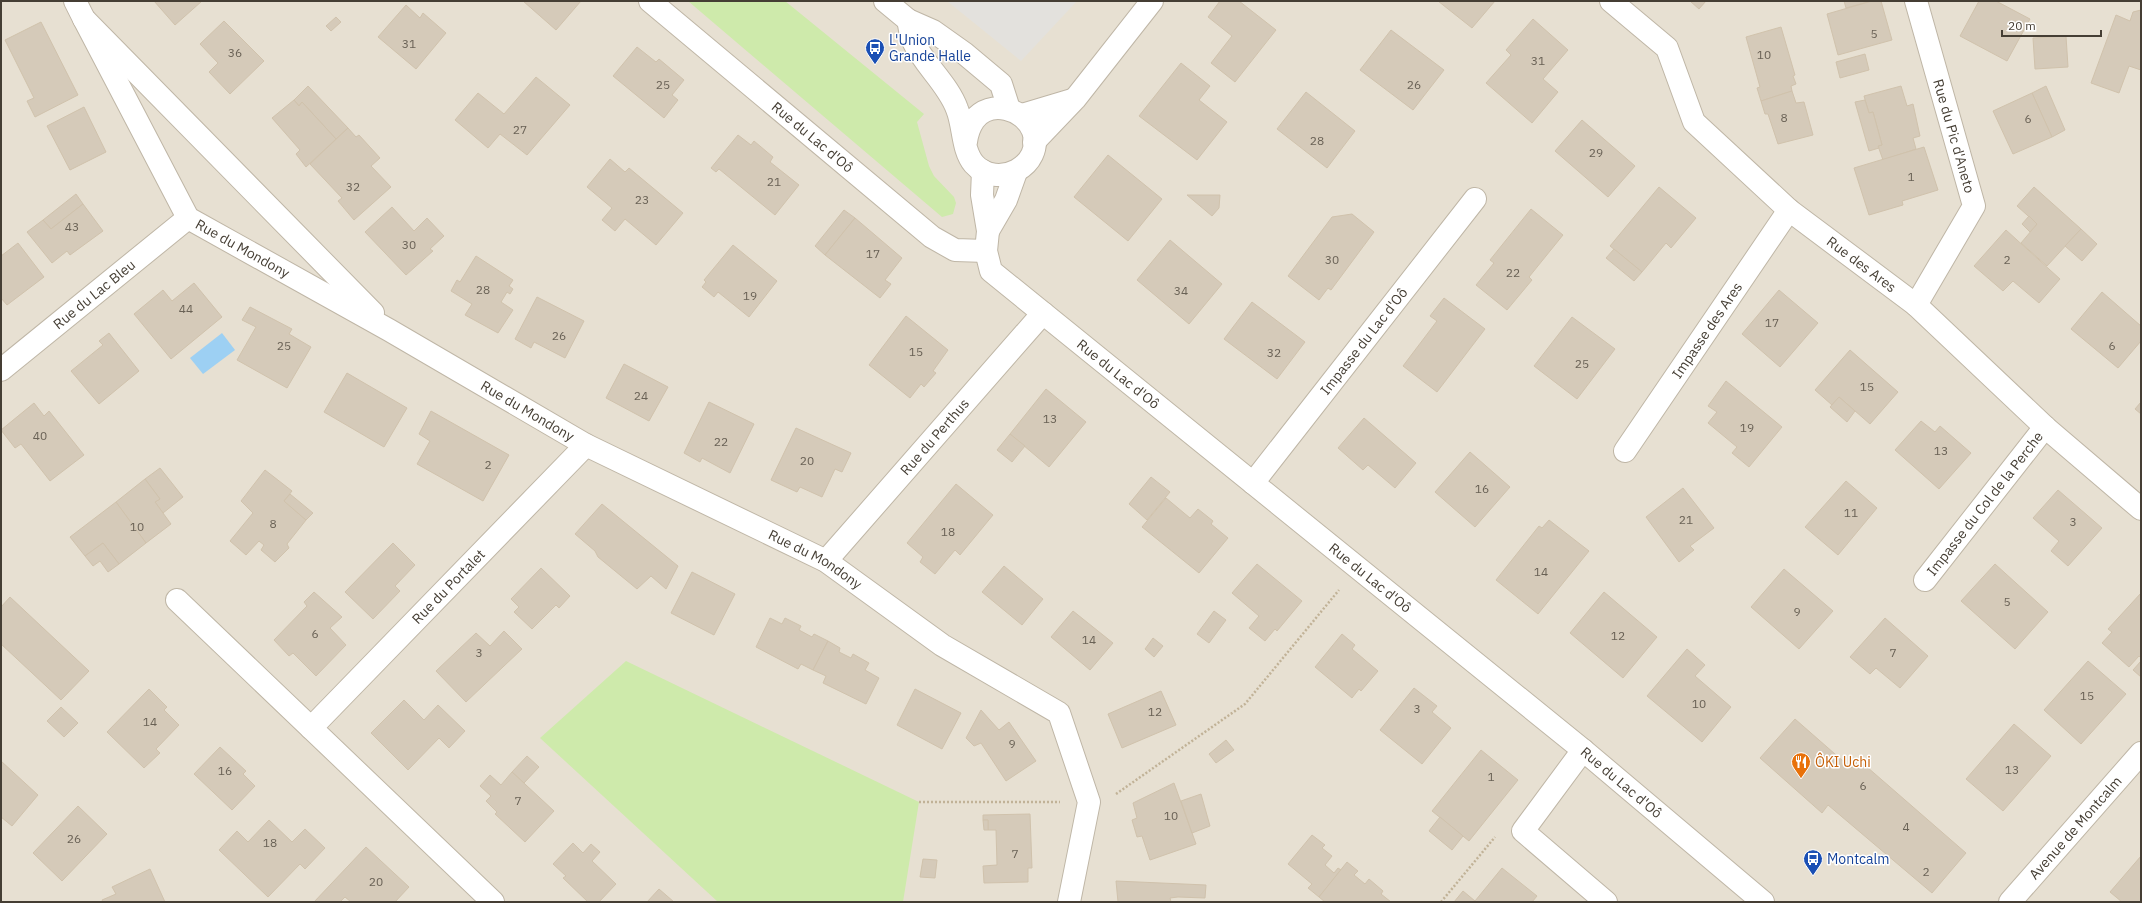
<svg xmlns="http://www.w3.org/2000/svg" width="2142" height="903" viewBox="0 0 2142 903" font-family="'IBM Plex Sans',sans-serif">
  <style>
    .residential { fill: #e7e0d2 }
    .green { fill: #ceeaab }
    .parking { fill: #e3e1dd }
    .water { fill: #9dd0f3 }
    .building { fill: #d5cab9; stroke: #d0c2ac }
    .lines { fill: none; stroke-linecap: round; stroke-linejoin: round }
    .minor-casing { stroke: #bfb6a6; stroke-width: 24 }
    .path { stroke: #c1b297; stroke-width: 2.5; stroke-dasharray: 2 2; stroke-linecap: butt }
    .minor { stroke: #fff; stroke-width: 22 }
    .labels { text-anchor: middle; stroke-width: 3; stroke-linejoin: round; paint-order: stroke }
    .number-label { font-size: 12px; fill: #696155 }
    .transit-label { font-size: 14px; fill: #164399; stroke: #fff; text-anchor: start }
    .street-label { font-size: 14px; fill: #453e34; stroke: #fff }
    .food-label { font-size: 14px; fill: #c56008; stroke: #fff; text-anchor: start }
  </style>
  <rect width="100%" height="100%" fill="#f3eee4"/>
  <rect class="residential" x="1" y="1" width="2140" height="901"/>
  <g class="green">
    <path d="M688,1H785L924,114L917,122L929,166L934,176L954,197L956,203L953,214L942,217Z"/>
    <path d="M626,661L919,802L903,902H718L540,738Z"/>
  </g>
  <path class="parking" d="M947,1H1077L1021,61Z"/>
  <path class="water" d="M222,333L235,350L203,374L190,358Z"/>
  <g class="building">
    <path d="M154,1H202L175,25Z"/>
    <path d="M523,1H581L556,30Z"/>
    <path d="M1220,1H1239L1276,30L1235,82L1211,63L1232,36L1208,17Z"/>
    <path d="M1438,1H1495L1472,28Z"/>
    <path d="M1690,1H1706L1699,9Z"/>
    <path d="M1844,1H1872L1846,8Z"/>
    <path d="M1872,1H1881L1892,40L1838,55L1827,14Z"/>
    <path d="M1979,1H1996L2030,19L2007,61L1960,36Z"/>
    <path d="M406,5L420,18L423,13L446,33L416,69L378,37Z"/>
    <path d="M2141,10V70L2129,66L2119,93L2091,83L2116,15L2130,21L2133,12Z"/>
    <path d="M336,17L341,22L331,31L326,26Z"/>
    <path d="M1533,19L1568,50L1543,79L1558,92L1532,123L1486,83L1511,55L1506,50Z"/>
    <path d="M224,21L264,61L230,94L209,72L218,63L200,44Z"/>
    <path d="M41,22L78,95L35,117L27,101L34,98L5,40Z"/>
    <path d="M1781,27L1795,75L1793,76L1796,84L1791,86L1792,91L1761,101L1757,88L1760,87L1746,37Z"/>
    <path d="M1391,30L1444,70L1413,110L1360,70Z"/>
    <path d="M2066,36L2068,67L2035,69L2033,38Z"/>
    <path d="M637,47L656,62L659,59L684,80L672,95L678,100L664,118L613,76Z"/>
    <path d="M1865,54L1869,70L1840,78L1836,62Z"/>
    <path d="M1181,63L1210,86L1199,100L1227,122L1197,160L1139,116Z"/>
    <path d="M536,77L570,105L527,155L500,134L488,148L455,120L478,93L504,114Z"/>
    <path d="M308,86L348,128L336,139L302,102L299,106L294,100Z"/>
    <path d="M1901,86L1907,106L1913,104L1920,136L1913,138L1916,149L1883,160L1878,146L1882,145L1873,112L1869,113L1864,96Z"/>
    <path d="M2046,86L2065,130L2052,137L2032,93Z"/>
    <path d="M1792,91L1796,103L1804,102L1813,135L1778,144L1768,114H1765L1761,101Z"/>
    <path d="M1306,92L1355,131L1327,168L1277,129Z"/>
    <path d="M2032,93L2052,137L2013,154L1993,111Z"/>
    <path d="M294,100L299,106L302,102L336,139L306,167L296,154L300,150L272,118Z"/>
    <path d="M1865,100L1869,113L1873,112L1882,145L1878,146L1879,148L1869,151L1855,102Z"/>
    <path d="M84,107L106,152L70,170L47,126Z"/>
    <path d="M1582,120L1635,166L1608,197L1555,151Z"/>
    <path d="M348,128L356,137L359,135L380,158L371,166L391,187L354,220L338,201L342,198L310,164Z"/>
    <path d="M738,135L751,145L754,141L773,157L770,162L799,185L775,215L719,169L716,172L711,168Z"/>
    <path d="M1924,147L1938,190L1902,201L1903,205L1869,215L1854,168Z"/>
    <path d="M1108,155L1162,199L1128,241L1074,197Z"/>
    <path d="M610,159L625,172L629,168L683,213L656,245L625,219L615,231L602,220L612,208L587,187Z"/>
    <path d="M1659,187L1696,218L1671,248L1666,243L1642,272L1610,246Z"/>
    <path d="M2034,187L2081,229L2047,266L2021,243L2037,224L2017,206Z"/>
    <path d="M76,194L83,204L51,229L43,220Z"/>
    <path d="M1187,195H1220L1219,208L1212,216Z"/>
    <path d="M83,204L103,231L70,255L67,251L52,263L27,232L43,220L51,229Z"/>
    <path d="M392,207L414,231L427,218L444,236L430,249L433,251L406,275L365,232Z"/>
    <path d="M1531,209L1563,235L1529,277L1532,280L1507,310L1476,285L1494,263L1490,260Z"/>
    <path d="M844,210L855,218L825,255L815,246Z"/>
    <path d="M1352,214L1374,232L1331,290L1328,288L1319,300L1288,276L1332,217Z"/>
    <path d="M2029,216L2037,224L2030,232L2022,224Z"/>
    <path d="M855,218L902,258L885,280L891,284L880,298L825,255Z"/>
    <path d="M2081,229L2097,244L2082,261L2065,246Z"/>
    <path d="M2006,230L2060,279L2039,303L2013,281L2003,291L1974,266Z"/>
    <path d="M1170,240L1222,284L1189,324L1137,280Z"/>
    <path d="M18,243L44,277L7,305L1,298V256Z"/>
    <path d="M733,245L777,281L749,317L718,292L714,297L702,287L706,282L704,280Z"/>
    <path d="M1614,249L1642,272L1634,281L1606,258Z"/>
    <path d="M476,256L513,280L509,286L513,289L510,294L507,292L501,302L513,310L498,333L465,315L472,304L451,291L457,280L460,282Z"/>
    <path d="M194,283L222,317L171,359L134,314L163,290L172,301Z"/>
    <path d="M1779,290L1818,323L1780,367L1742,334Z"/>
    <path d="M2102,292L2141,326V341L2118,368L2071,329Z"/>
    <path d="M537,297L584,321L565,358L534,342L531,348L515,339Z"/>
    <path d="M1444,298L1485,329L1437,392L1403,366L1437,321L1430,316Z"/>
    <path d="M1252,302L1305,342L1277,379L1224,339Z"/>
    <path d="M250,307L292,329L289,334L311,347L287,388L237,360L256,327L242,320Z"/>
    <path d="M906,316L948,350L933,371L936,373L924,387L921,384L910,398L869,365Z"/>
    <path d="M1572,317L1615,349L1577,399L1534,366Z"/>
    <path d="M109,333L139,371L99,404L71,371L103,345L99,341Z"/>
    <path d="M1850,350L1898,392L1870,424L1839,397L1832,405L1815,390Z"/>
    <path d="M624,364L668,387L649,421L606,398Z"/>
    <path d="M347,373L407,408L384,447L324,412Z"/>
    <path d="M1726,381L1782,427L1749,467L1732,453L1737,447L1708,423L1717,412L1708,406Z"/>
    <path d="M1046,389L1086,422L1049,467L1010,434Z"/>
    <path d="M1839,397L1855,411L1847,422L1830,407Z"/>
    <path d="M709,402L754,424L730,473L702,458L700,462L684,453Z"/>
    <path d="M2141,402V414L2135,409Z"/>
    <path d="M34,403L44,416L49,411L84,455L50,481L21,444L15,448L1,430Z"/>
    <path d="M431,411L509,455L483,501L417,464L430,441L419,434Z"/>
    <path d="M1364,418L1416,463L1395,488L1368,465L1363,470L1338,448Z"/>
    <path d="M1921,421L1935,432L1940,426L1971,453L1939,489L1895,450Z"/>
    <path d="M796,428L851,453L842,472L835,469L822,497L800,487L797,492L771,480Z"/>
    <path d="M1010,434L1025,446L1012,462L997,450Z"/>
    <path d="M1470,452L1510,487L1475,527L1435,492Z"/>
    <path d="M160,468L183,497L163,513L155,502L160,499L145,479Z"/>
    <path d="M265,470L292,491L284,501L306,520L287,544L289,548L275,562L261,550L264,545L259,541L246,555L230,541L253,513L241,501Z"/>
    <path d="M1151,477L1170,492L1147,520L1129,504Z"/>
    <path d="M145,479L160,499L155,502L171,524L146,543L116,502Z"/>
    <path d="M1846,481L1877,508L1838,555L1805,527Z"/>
    <path d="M956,484L993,515L960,555L955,550L935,574L920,562L923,557L907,543Z"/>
    <path d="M1683,488L1714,528L1690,546L1694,550L1679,562L1646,517Z"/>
    <path d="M2058,490L2102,528L2068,566L2051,551L2059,541L2033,518Z"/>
    <path d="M290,494L313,513L306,520L284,501Z"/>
    <path d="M1166,498L1190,518L1198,509L1213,521L1211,524L1228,538L1199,573L1142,527Z"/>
    <path d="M116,502L146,543L119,564L103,543L85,556L70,537Z"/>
    <path d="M602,504L678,566L666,589L651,576L637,589L598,557L595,551L575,534Z"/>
    <path d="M1549,520L1589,551L1538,614L1496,580L1539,526L1542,528Z"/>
    <path d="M103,543L119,564L108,572L100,561L93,566L85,556Z"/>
    <path d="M393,543L415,565L395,586L400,591L373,619L345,592Z"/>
    <path d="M1257,564L1302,601L1277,631L1275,629L1265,641L1249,628L1259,616L1232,593Z"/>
    <path d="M1995,564L2048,612L2015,649L1961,601Z"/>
    <path d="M1004,566L1043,599L1022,625L982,592Z"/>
    <path d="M541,568L570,596L559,608L556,605L532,629L514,612L519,607L511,599Z"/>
    <path d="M1784,569L1833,611L1799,649L1751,607Z"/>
    <path d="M692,572L735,594L714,635L671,613Z"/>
    <path d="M314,592L342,617L330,628L346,645L316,676L293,653L289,656L274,640L307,606L304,602Z"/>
    <path d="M1604,592L1657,637L1623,678L1570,633Z"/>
    <path d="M2141,593V658L2139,656L2129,667L2102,643L2112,632L2108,629Z"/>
    <path d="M10,597L89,671L61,700L1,644V607Z"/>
    <path d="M1073,611L1113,643L1090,670L1051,637Z"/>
    <path d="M1214,611L1226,620L1209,643L1197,634Z"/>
    <path d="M770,618L782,624L785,618L801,626L799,630L812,637L814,634L828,641L813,670L801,664L798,669L756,647Z"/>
    <path d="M1885,618L1928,656L1900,688L1876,668L1870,674L1850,657Z"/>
    <path d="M504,631L522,649L466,702L436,671L476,633L490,646Z"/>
    <path d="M1342,634L1355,645L1352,649L1378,671L1361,691L1359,689L1352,698L1315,667Z"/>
    <path d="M1153,638L1163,646L1154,657L1145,649Z"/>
    <path d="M828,641L840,648L839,652L851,658L853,654L869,663L865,670L879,678L866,704L823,683L826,676L813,670Z"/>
    <path d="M1687,649L1705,665L1695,676L1731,707L1702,742L1647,696Z"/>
    <path d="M2088,661L2126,694L2081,744L2044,710Z"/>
    <path d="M2141,661V677L2133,670Z"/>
    <path d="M1414,688L1437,706L1432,712L1451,728L1422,764L1380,730Z"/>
    <path d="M149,689L167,707L164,710L179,725L156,749L160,753L144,768L107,732Z"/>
    <path d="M915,689L961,713L942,749L897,725Z"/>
    <path d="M1161,691L1176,725L1122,748L1108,714Z"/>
    <path d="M404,700L424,720L438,705L465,731L449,748L439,738L408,770L371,733Z"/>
    <path d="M61,707L78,723L64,737L47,721Z"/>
    <path d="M981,710L999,730L1009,722L1036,761L1006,781L981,743L974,746L966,738Z"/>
    <path d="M1795,719L1851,768L1859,760L1966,853L1932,893L1828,805L1822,813L1760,758Z"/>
    <path d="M2014,724L2051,756L2003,811L1966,779Z"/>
    <path d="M1226,740L1234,750L1216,763L1209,754Z"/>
    <path d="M220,747L246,771L243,774L255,786L232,810L194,774Z"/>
    <path d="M1481,750L1518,780L1469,841L1432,811Z"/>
    <path d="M527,756L539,767L524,783L512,772Z"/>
    <path d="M1,761L38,795L12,826L1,817Z"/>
    <path d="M512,772L554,811L525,842L495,814L497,812L486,801L491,796L480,786L490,775L501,785Z"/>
    <path d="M1174,783L1196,844L1150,860L1142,836L1137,837L1132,820L1137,818L1133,803Z"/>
    <path d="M1201,794L1210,826L1192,833L1181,801Z"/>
    <path d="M78,806L107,834L62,881L33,853Z"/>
    <path d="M1030,814L1032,868H1028V882L984,883L983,866L997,865L996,830H988V820H983V815Z"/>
    <path d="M1440,817L1463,836L1452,850L1429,831Z"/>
    <path d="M269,820L292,842L305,829L325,848L305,869L300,864L268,897L219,850L237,831L248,842Z"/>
    <path d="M983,820H988V830H984Z"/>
    <path d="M1312,835L1325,845L1322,848L1332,856L1325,865L1334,873L1338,868L1341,870L1319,897L1308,888L1312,884L1288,864Z"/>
    <path d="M573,843L583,853L591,844L600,852L592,861L616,884L599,902H588L563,878L566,876L553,864Z"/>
    <path d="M366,847L409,887L395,902H351L345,897L340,902H314Z"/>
    <path d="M2141,856V902H2122L2110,892Z"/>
    <path d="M923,859L937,860L935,878L920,877Z"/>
    <path d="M1347,862L1358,871L1354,875L1365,884L1369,879L1383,891L1381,894L1391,902H1325L1319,897Z"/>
    <path d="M1502,868L1537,896L1532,902H1454L1463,891L1475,901Z"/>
    <path d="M150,869L165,902H103L102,900L116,894L112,887Z"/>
    <path d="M1116,881L1206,885L1205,898L1178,897L1170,898L1171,902H1118Z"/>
    <path d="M659,889L674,902H647Z"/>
  </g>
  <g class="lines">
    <g class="minor-casing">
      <g id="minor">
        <path d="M75,1L84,19L373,313"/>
        <path id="s1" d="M650,1L932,237L955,250L986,251"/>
        <path d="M885,1L908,20L933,31L964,53L1001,84L1009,109"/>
        <path id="s2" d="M1611,1L1667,48L1694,122L1789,210L1916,305L2045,427L2141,509"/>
        <path id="s3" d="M84,19L188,218L389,330L586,445L826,561L942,645L1059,713L1089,802L1069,902"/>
        <path d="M908,20C910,27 910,35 913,41C924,65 948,84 957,109C964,126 962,150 974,164C997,190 1045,166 1033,131C1024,108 990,99 974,120C969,127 967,134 966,142"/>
        <path d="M1022,115L1072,100"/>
        <path d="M1034,142L1075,99L1152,1"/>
        <path id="s4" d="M983,171L982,195L988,231L986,251L991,271L1583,750L1763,902"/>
        <path d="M988,231L1006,200L1016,172"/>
        <path d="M1916,305L1974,206L1916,1"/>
        <path id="s5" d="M1,370L188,218"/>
        <path id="s6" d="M1625,451L1789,210"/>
        <path id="s7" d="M1253,483L1475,199"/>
        <path id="s8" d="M826,561L1043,313"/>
        <path id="s9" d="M1925,580L2045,427"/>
        <path d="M177,600L311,728"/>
        <path d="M1583,750L1523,831L1606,902"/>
        <path id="s10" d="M493,902L311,728L586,445"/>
        <path id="s11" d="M2010,902L2141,753"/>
      </g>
    </g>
    <g class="path">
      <path d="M1116,794L1245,704L1339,590"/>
      <path d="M919,802H1060"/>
      <path d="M1441,902L1495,837"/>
    </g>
    <use href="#minor" class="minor"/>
  </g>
  <defs>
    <g id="bus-pin" transform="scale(1)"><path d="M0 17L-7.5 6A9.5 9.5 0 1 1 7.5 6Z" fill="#1a4fb4" stroke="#fff"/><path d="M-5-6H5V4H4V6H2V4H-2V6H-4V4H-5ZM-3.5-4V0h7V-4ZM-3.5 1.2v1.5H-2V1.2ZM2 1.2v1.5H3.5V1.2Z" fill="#fff"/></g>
    <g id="restaurant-pin" transform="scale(1)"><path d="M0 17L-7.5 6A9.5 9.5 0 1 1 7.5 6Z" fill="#e8710a" stroke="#fff"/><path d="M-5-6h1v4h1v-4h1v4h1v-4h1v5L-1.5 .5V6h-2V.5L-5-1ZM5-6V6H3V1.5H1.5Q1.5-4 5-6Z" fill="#fff"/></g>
  </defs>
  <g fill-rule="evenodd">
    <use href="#bus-pin" x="875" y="48"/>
    <use href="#restaurant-pin" x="1801" y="762"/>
    <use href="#bus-pin" x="1813" y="859"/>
  </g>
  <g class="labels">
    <g class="number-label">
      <text x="1874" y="38">5</text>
      <text x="409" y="48">31</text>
      <text x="235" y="57">36</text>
      <text x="1764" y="59">10</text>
      <text x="1538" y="65">31</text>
      <text x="663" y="89">25</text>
      <text x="1414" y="89">26</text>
      <text x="1784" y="122">8</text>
      <text x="2028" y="123">6</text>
      <text x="520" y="134">27</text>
      <text x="1317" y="145">28</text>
      <text x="1596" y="157">29</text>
      <text x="1911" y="181">1</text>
      <text x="774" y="186">21</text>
      <text x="353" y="191">32</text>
      <text x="642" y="204">23</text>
      <text x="72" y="231">43</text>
      <text x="409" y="249">30</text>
      <text x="873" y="258">17</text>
      <text x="1332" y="264">30</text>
      <text x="2007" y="264">2</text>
      <text x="1513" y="277">22</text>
      <text x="483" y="294">28</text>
      <text x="1181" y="295">34</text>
      <text x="750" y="300">19</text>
      <text x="186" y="313">44</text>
      <text x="1772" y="327">17</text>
      <text x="559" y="340">26</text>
      <text x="284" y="350">25</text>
      <text x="2112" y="350">6</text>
      <text x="916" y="356">15</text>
      <text x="1274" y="357">32</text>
      <text x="1582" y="368">25</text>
      <text x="1867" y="391">15</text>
      <text x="641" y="400">24</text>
      <text x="1050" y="423">13</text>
      <text x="1747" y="432">19</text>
      <text x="40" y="440">40</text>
      <text x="721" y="446">22</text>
      <text x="1941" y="455">13</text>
      <text x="807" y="465">20</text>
      <text x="488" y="469">2</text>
      <text x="1482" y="493">16</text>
      <text x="1851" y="517">11</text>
      <text x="1686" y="524">21</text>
      <text x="2073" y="526">3</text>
      <text x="273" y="528">8</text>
      <text x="137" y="531">10</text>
      <text x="948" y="536">18</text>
      <text x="1541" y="576">14</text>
      <text x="2007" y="606">5</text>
      <text x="1797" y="616">9</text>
      <text x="315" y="638">6</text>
      <text x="1618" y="640">12</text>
      <text x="1089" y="644">14</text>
      <text x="479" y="657">3</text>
      <text x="1893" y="657">7</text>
      <text x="2087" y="700">15</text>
      <text x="1699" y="708">10</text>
      <text x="1417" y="713">3</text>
      <text x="1155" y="716">12</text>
      <text x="150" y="726">14</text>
      <text x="1012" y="748">9</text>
      <text x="2012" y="774">13</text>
      <text x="225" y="775">16</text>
      <text x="1491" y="781">1</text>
      <text x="1863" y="790">6</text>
      <text x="518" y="805">7</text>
      <text x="1171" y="820">10</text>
      <text x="1906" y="831">4</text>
      <text x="74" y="843">26</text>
      <text x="270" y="847">18</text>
      <text x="1015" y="858">7</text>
      <text x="1926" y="876">2</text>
      <text x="376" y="886">20</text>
    </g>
    <g class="transit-label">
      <text x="889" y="45">L'Union<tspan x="889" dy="16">Grande Halle</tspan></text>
      <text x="1827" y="864">Montcalm</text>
    </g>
    <g class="street-label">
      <text transform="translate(1954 136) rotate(74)" y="5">Rue du Pic d'Aneto</text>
      <text dy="5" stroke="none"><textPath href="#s1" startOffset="212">Rue du Lac d'Oô</textPath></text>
      <text dy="5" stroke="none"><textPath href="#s3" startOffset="287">Rue du Mondony</textPath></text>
      <text dy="5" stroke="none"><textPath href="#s2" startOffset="372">Rue des Ares</textPath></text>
      <text dy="5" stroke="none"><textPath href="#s5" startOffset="120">Rue du Lac Bleu</textPath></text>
      <text dy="5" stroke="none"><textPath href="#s6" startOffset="146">Impasse des Ares</textPath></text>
      <text dy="5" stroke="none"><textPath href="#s7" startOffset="180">Impasse du Lac d'Oô</textPath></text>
      <text dy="5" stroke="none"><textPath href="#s4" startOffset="265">Rue du Lac d'Oô</textPath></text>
      <text dy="5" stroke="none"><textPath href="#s3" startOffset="615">Rue du Mondony</textPath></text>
      <text dy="5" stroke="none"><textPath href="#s8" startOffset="165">Rue du Perthus</textPath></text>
      <text dy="5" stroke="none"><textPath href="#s9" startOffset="97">Impasse du Col de la Perche</textPath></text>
      <text dy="5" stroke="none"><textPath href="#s3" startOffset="939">Rue du Mondony</textPath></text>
      <text dy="5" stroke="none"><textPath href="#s4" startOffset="589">Rue du Lac d'Oô</textPath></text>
      <text dy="5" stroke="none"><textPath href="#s10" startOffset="449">Rue du Portalet</textPath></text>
      <text dy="5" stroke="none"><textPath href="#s4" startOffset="913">Rue du Lac d'Oô</textPath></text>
      <text dy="5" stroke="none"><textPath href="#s11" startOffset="99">Avenue de Montcalm</textPath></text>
    </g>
    <g class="food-label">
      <text x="1815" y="767">ÔKI Uchi</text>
    </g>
  </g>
  <rect width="2142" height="903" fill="none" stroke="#453e34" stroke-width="4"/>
  <path d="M2002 30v6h99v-6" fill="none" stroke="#453e34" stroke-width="2"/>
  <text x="2008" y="30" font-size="12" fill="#453e34" stroke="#ffffff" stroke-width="3" paint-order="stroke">20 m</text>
</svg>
